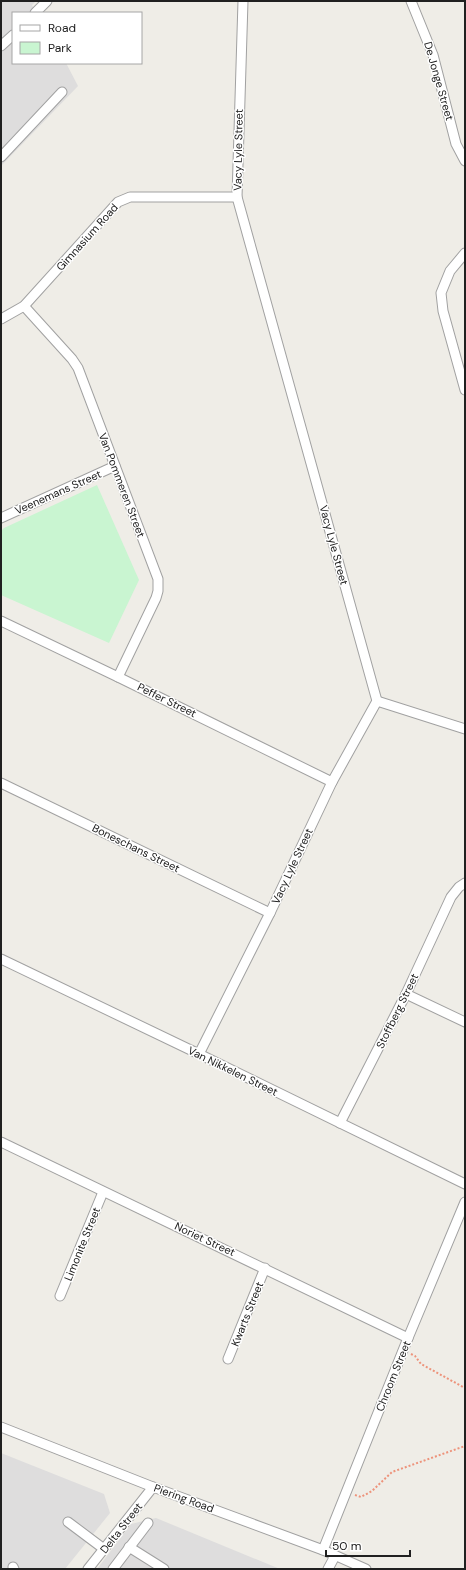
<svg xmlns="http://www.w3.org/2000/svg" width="466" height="1570" viewBox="0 0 466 1570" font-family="'DM Sans',sans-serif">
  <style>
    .residential { fill: #dedddd }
    .park { fill: #c9f5d1 }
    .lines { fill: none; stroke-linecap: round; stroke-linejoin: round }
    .street-casing { stroke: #a1a1a1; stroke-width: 11 }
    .path { stroke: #ed937b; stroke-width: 2; stroke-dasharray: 2 2; stroke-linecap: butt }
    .street { stroke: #fff; stroke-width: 9 }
    .labels { text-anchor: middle; stroke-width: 3; stroke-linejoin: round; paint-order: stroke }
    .street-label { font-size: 11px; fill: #202020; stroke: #fff }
  </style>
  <rect width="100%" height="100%" fill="#efede7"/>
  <g class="residential">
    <path d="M1,1L35,2L32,5L36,13H13V63H66L78,86L1,166Z"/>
    <path d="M1,1453L104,1494L110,1513L65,1569H1Z"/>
    <path d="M156,1518L280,1569H97L131,1524Z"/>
  </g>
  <path class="park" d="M97,485L139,580L109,643L1,595V531L4,528Z"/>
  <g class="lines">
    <g class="street-casing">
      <g id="street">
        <path d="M411,1L433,55L456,144L465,161"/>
        <path d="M35,13L47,1"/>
        <path d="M1,46L13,35"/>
        <path d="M1,157L62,92"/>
        <path d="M465,253L450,271L441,293L443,311L465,390"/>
        <path d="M24,306L72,359L78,368L158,579V591L156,598L118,677"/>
        <path d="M1,319L24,306L118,202L130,197H237"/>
        <path d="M1,518L115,466"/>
        <path d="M1,621L118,677L332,782"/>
        <path d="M377,701L465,729"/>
        <path d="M1,783L270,913"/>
        <path d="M1,959L199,1054L465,1184"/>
        <path d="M406,994L465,1022"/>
        <path d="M199,1054L270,913L332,782L377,701L237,197L243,1"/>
        <path d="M340,1123L406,994L451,897L459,887L465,883"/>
        <path d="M1,1142L408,1338"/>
        <path d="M60,1296L103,1192"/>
        <path d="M228,1359L265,1268"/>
        <path d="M1,1427L153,1487L323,1550L366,1569"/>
        <path d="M68,1522L104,1549"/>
        <path d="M129,1547L164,1569"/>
        <path d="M323,1550L408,1338L465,1202"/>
        <path d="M13,1567L14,1569"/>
        <path d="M88,1569L153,1487"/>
        <path d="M113,1569L148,1523"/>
        <path d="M328,1569L335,1556"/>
      </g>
    </g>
    <g class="path">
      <path d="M411,1354L415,1356L421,1364L465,1388"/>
      <path d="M355,1495L361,1497L372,1491L392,1472L465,1446"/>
    </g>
    <use href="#street" class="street"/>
  </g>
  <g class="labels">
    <g class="street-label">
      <text transform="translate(439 81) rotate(74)" y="4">De Jonge Street</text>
      <text transform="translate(238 150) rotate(-89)" y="4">Vacy Lyle Street</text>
      <text transform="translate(87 237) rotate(-48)" y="4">Gimnasium Road</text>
      <text transform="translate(122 485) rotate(69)" y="4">Van Pommeren Street</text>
      <text transform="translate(58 492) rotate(-24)" y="4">Veenemans Street</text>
      <text transform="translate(334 545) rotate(75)" y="4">Vacy Lyle Street</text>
      <text transform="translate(167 700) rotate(26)" y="4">Peffer Street</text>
      <text transform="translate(136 848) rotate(26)" y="4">Boneschans Street</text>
      <text transform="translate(292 866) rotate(-65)" y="4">Vacy Lyle Street</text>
      <text transform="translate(397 1011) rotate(-64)" y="4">Stoffberg Street</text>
      <text transform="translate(233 1071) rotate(26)" y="4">Van Nikkelen Street</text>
      <text transform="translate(205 1239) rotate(25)" y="4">Noriet Street</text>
      <text transform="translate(82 1244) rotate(-68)" y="4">Limonite Street</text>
      <text transform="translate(247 1314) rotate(-68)" y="4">Kwarts Street</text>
      <text transform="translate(393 1376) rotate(-68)" y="4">Chroom Street</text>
      <text transform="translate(184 1498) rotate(20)" y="4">Piering Road</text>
      <text transform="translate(121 1528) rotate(-52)" y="4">Delta Street</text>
    </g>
  </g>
  <rect width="466" height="1570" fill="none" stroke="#202020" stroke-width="4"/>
  <rect x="12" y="12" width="130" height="52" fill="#ffffff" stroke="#a6a6a6"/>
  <rect x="20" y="25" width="20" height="6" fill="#ffffff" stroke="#a6a6a6"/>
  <text x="48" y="32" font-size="12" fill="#202020">Road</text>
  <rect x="20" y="42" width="20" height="12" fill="#c9f5d1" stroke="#a6a6a6"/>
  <text x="48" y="52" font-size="12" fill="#202020">Park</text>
  <path d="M326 1550v6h84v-6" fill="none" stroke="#202020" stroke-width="2"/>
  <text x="332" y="1550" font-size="12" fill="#202020" stroke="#ffffff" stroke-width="3" paint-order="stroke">50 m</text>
</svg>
